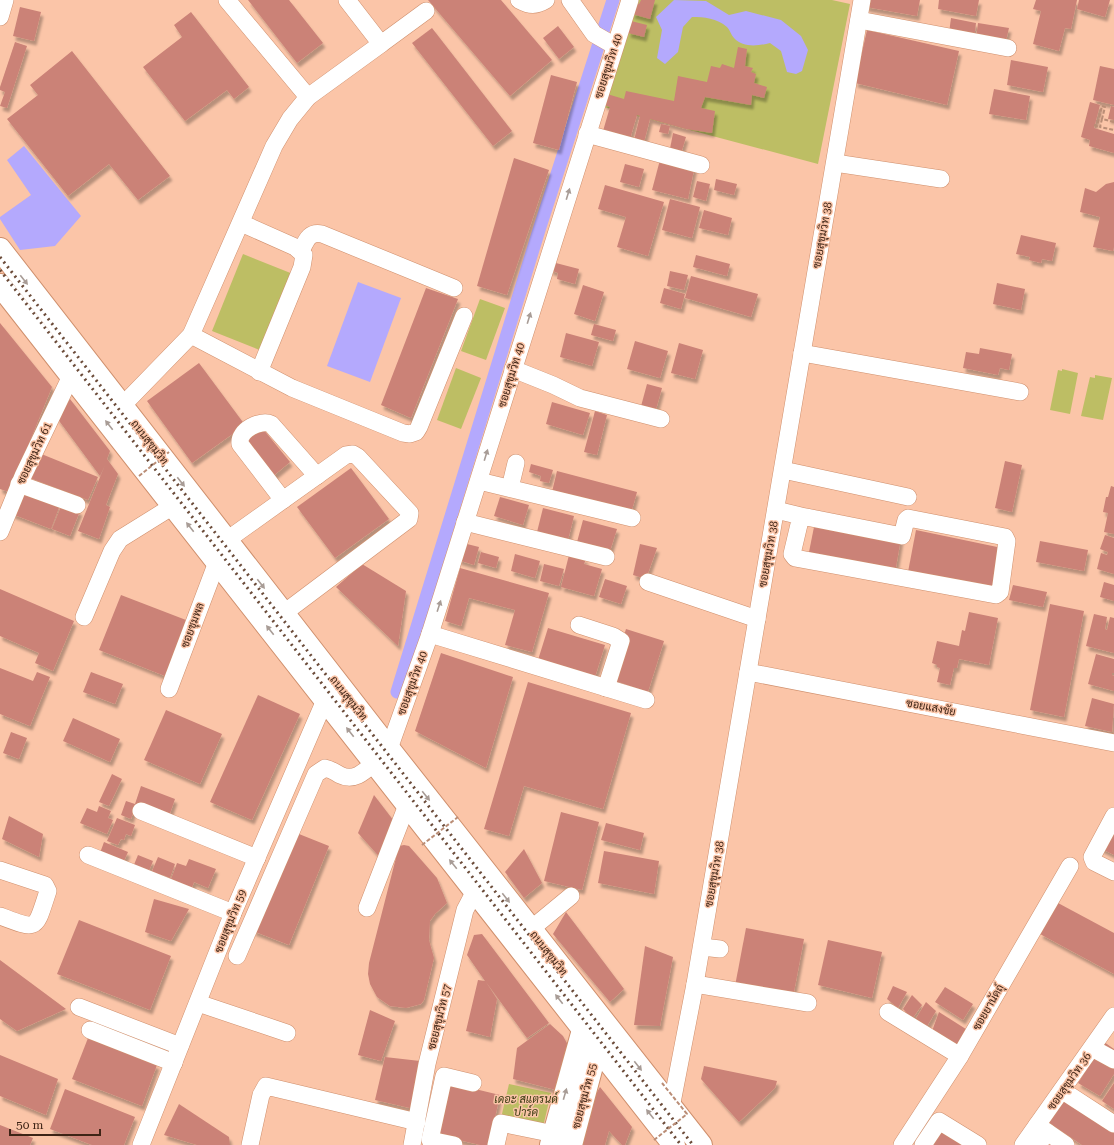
<svg xmlns="http://www.w3.org/2000/svg" width="1114" height="1145" viewBox="0 0 1114 1145" font-family="'Roboto Serif',Sarabun,serif">
  <style>
    .green { fill: #bdbe64 }
    .water { fill: #b4a9fd }
    .lines { fill: none; stroke-linecap: round; stroke-linejoin: round }
    .canal { stroke: #b4a9fd; stroke-width: 13 }
    .building { fill: #cb8277; filter: url(#shadow) }
    .minor-casing { stroke: #cf8f6c; stroke-width: 18 }
    .major-casing { stroke: #cf8f6c; stroke-width: 24 }
    .path { stroke: #ba8d76; stroke-width: 2; stroke-dasharray: 4 2; stroke-linecap: butt }
    .minor { stroke: #fff; stroke-width: 17 }
    .major { stroke: #fff; stroke-width: 22 }
    .rail { stroke: #6c4c3a; stroke-width: 3; stroke-dasharray: 2 4; stroke-linecap: butt }
    .path-bridge { stroke: #ba8d76; stroke-width: 2; stroke-dasharray: 4 2; stroke-linecap: butt }
    .oneway { fill: #a89c96 }
    .labels { text-anchor: middle; stroke-width: 3; stroke-linejoin: round; paint-order: stroke }
    .street-label { font-size: 11px; fill: #3e2416; stroke: #fbc5a8 }
    .park-label { font-size: 11px; font-style: italic; fill: #3a3a11; stroke: #fbc5a8 }
  </style>
  <defs>
    <filter id="shadow"><feDropShadow dx="2.5" dy="4.5" stdDeviation="1" flood-color="#0004"/></filter>
  </defs>
  <rect width="100%" height="100%" fill="#fbc5a8"/>
  <g class="green">
    <path d="M634,0H832L850,4L818,164L600,106Z"/>
    <path d="M243,254L293,274L262,351L212,331Z"/>
    <path d="M480,299L505,308L486,360L461,351Z"/>
    <path d="M456,368L481,378L461,429L437,420Z"/>
    <path d="M1062,369L1078,373L1070,414L1050,410L1058,370L1062,371Z"/>
    <path d="M1095,375L1112,378L1103,420L1081,416L1090,377L1095,378Z"/>
    <path d="M509,1084L551,1093L543,1127L501,1118Z"/>
  </g>
  <g class="water">
    <path d="M674,0L706,1L729,15L746,11L781,20L801,36L808,50L802,71L796,74L787,72L781,51L770,43C758,46 743,48 734,38C731,35 730,30 727,27C717,18 704,17 692,17L683,27L678,52L665,64L657,58L662,30L656,17Z"/>
    <path d="M24,146L81,216L55,246L20,250L0,219V217L31,195L7,160Z"/>
    <path d="M358,282L401,298L370,382L327,366Z"/>
  </g>
  <g class="lines">
    <path class="canal" d="M397,692L539,230L613,0"/>
  </g>
  <g class="building">
    <path d="M248,0H289L323,43L297,63Z"/>
    <path d="M428,0H501L552,60L510,96Z"/>
    <path d="M641,0H655L650,19L632,14L636,3L639,4Z"/>
    <path d="M867,0H920L917,16L866,7Z"/>
    <path d="M939,0H979L976,16L938,9Z"/>
    <path d="M1036,0H1077L1071,29L1065,28L1059,51L1033,44L1041,11L1033,9Z"/>
    <path d="M1079,0H1110L1105,17L1077,9Z"/>
    <path d="M20,7L41,12L34,41L13,36Z"/>
    <path d="M191,12L249,87L234,99L227,90L185,121L143,67L182,37L174,25Z"/>
    <path d="M951,18L976,23L974,39L949,33Z"/>
    <path d="M631,21L647,25L644,37L628,33Z"/>
    <path d="M978,23L1009,28L1005,45L976,39Z"/>
    <path d="M558,26L574,47L559,59L543,38Z"/>
    <path d="M432,28L512,131L493,146L412,43Z"/>
    <path d="M867,30L959,51L947,105L855,83Z"/>
    <path d="M15,42L27,46L7,108L0,106L5,92L0,90V87Z"/>
    <path d="M738,47L747,49L745,66L753,68L751,72L756,74L754,83L767,87L764,98L752,95L751,105L705,97L701,108L715,111L712,133L686,129L650,119L643,146L633,144L640,116L637,115L630,139L603,131L610,107L604,105L607,94L624,99L626,91L674,101L678,76L707,82L711,66L720,68L722,64L734,68Z"/>
    <path d="M72,51L170,176L138,200L109,164L68,196L7,119L38,95L30,85Z"/>
    <path d="M1011,60L1048,67L1043,92L1007,85Z"/>
    <path d="M1100,66L1114,69V105L1093,100Z"/>
    <path d="M551,75L577,82L559,150L533,143Z"/>
    <path d="M994,89L1030,96L1026,120L989,114Z"/>
    <path d="M1090,102L1100,105L1094,128L1114,134V153L1089,146L1090,140L1081,137Z"/>
    <path d="M1111,106L1114,107V120L1108,119Z"/>
    <path d="M661,124L670,126L668,134L659,132Z"/>
    <path d="M673,133L686,137L680,157L669,154Z"/>
    <path d="M661,156L695,165L688,199L652,190Z"/>
    <path d="M514,158L549,170L507,295L477,286Z"/>
    <path d="M625,164L644,169L639,187L620,182Z"/>
    <path d="M716,179L737,184L734,195L714,190Z"/>
    <path d="M697,181L710,184L706,201L693,197Z"/>
    <path d="M1114,182V247L1113,251L1093,247L1100,217L1080,212L1085,188L1096,192L1106,184Z"/>
    <path d="M605,185L664,202L648,256L617,247L626,217L598,209Z"/>
    <path d="M670,199L700,207L692,238L662,230Z"/>
    <path d="M704,210L732,218L728,235L699,228Z"/>
    <path d="M1021,235L1056,243L1052,261L1042,259L1041,263L1029,260L1030,257L1016,254Z"/>
    <path d="M696,255L730,264L727,276L693,267Z"/>
    <path d="M552,262L579,269L575,284L557,279L558,273L550,270Z"/>
    <path d="M670,271L688,275L684,290L667,286Z"/>
    <path d="M691,276L758,294L751,317L685,298Z"/>
    <path d="M997,283L1025,289L1021,310L993,304Z"/>
    <path d="M583,285L604,292L595,321L574,314Z"/>
    <path d="M426,288L458,299L411,418L381,405Z"/>
    <path d="M664,288L685,294L681,309L660,303Z"/>
    <path d="M0,323L52,387L9,492L0,489Z"/>
    <path d="M594,324L616,330L613,341L591,335Z"/>
    <path d="M566,333L599,342L592,366L560,357Z"/>
    <path d="M635,341L668,351L660,378L627,369Z"/>
    <path d="M679,343L703,350L695,379L671,373Z"/>
    <path d="M980,348L1012,354L1009,370L1000,368L998,375L963,368L966,352L979,354Z"/>
    <path d="M199,363L245,425L192,463L147,401Z"/>
    <path d="M647,384L662,388L655,413L640,410Z"/>
    <path d="M70,399L110,451L107,459L118,474L106,505L110,507L99,539L78,531L105,465L100,476L57,418Z"/>
    <path d="M552,402L590,413L583,435L546,424Z"/>
    <path d="M595,411L607,415L597,455L584,452Z"/>
    <path d="M259,424L290,462L272,477L241,439Z"/>
    <path d="M39,453L98,477L88,500L30,478Z"/>
    <path d="M1005,461L1022,465L1012,512L995,508Z"/>
    <path d="M531,464L553,470L549,483L540,481L541,476L529,472Z"/>
    <path d="M351,468L389,519L335,558L297,507Z"/>
    <path d="M557,471L637,492L630,517L551,496Z"/>
    <path d="M1111,486L1114,487V534L1104,532L1108,513L1103,512L1106,497H1108Z"/>
    <path d="M21,490L60,505L51,529L12,514Z"/>
    <path d="M500,497L529,505L523,525L494,516Z"/>
    <path d="M62,504L80,511L70,536L52,529Z"/>
    <path d="M543,508L574,516L567,544L536,536Z"/>
    <path d="M583,520L617,529L610,551L577,542Z"/>
    <path d="M815,522L901,538L895,573L808,557Z"/>
    <path d="M916,530L1002,548L994,590L908,572Z"/>
    <path d="M1105,535L1114,538V574L1097,569L1101,553L1107,555L1108,552L1100,549Z"/>
    <path d="M1040,541L1088,550L1084,571L1036,562Z"/>
    <path d="M463,543L479,547L474,565L458,560Z"/>
    <path d="M640,544L657,548L646,579L633,575Z"/>
    <path d="M481,552L499,557L496,568L478,563Z"/>
    <path d="M515,554L540,561L535,578L511,571Z"/>
    <path d="M569,555L586,559L584,564L602,569L594,596L561,587Z"/>
    <path d="M362,564L406,591L398,646L336,587Z"/>
    <path d="M544,564L564,569L559,586L540,581Z"/>
    <path d="M460,568L549,593L532,652L505,645L515,610L469,598L461,626L445,621Z"/>
    <path d="M605,579L627,586L621,604L599,597Z"/>
    <path d="M1104,582L1114,585V601L1100,597Z"/>
    <path d="M1013,585L1047,592L1043,607L1009,600Z"/>
    <path d="M0,589L74,621L53,671L35,663L39,653L0,636Z"/>
    <path d="M121,595L186,620L165,676L99,650Z"/>
    <path d="M1050,604L1084,611L1064,717L1030,710Z"/>
    <path d="M969,612L998,618L989,665L959,659L957,668H954L950,685L937,682L940,668L937,667V665L932,663L937,641L959,646L962,630L965,631Z"/>
    <path d="M1094,614L1107,617L1105,629L1107,630L1110,617L1114,618V653L1086,646Z"/>
    <path d="M548,628L605,645L595,677L538,660Z"/>
    <path d="M626,629L664,641L648,692L610,679Z"/>
    <path d="M441,653L513,677L486,768L415,731Z"/>
    <path d="M1096,654L1114,659V673H1112V675L1114,676V691L1088,684Z"/>
    <path d="M0,668L33,681L37,672L50,677L30,726L0,714Z"/>
    <path d="M91,672L123,684L115,704L83,692Z"/>
    <path d="M528,682L631,713L603,809L524,786L509,836L484,829Z"/>
    <path d="M258,695L300,714L252,820L210,802Z"/>
    <path d="M1092,698L1114,704L1112,732L1085,726Z"/>
    <path d="M166,710L222,734L200,784L144,760Z"/>
    <path d="M73,718L120,739L110,762L63,741Z"/>
    <path d="M11,732L27,738L19,759L3,753Z"/>
    <path d="M112,774L122,779L109,806L99,802Z"/>
    <path d="M141,786L175,799L168,819L135,807L131,819L121,815L126,801L135,804Z"/>
    <path d="M374,795L397,825L384,862L358,833Z"/>
    <path d="M99,806L111,811L108,818L113,820L107,834L80,823L87,808L97,812Z"/>
    <path d="M561,812L599,822L582,890L544,881Z"/>
    <path d="M9,816L43,834L39,857L2,839Z"/>
    <path d="M117,818L135,825L131,836L126,834L124,840L121,839L118,845L107,841Z"/>
    <path d="M606,823L644,833L640,850L601,840Z"/>
    <path d="M1114,823V855L1100,848Z"/>
    <path d="M294,832L329,846L289,945L253,931Z"/>
    <path d="M104,842L128,852L123,863L100,853Z"/>
    <path d="M404,845L409,846L437,878L447,903L435,914L430,921L429,940L434,958L424,1000L421,1004L406,1008L390,1006L377,997L370,984L368,974L369,963L399,846Z"/>
    <path d="M524,849L542,883L524,898L505,872Z"/>
    <path d="M604,851L659,861L654,894L598,883Z"/>
    <path d="M138,855L153,861L148,873L133,867Z"/>
    <path d="M158,857L175,864L170,878L163,875L160,880L150,876Z"/>
    <path d="M189,859L216,869L208,888L194,882L191,890L170,882L177,863L186,866Z"/>
    <path d="M154,899L189,909L171,941L145,932Z"/>
    <path d="M1058,903L1114,933V974L1040,934Z"/>
    <path d="M566,912L624,989L610,1002L553,934Z"/>
    <path d="M79,920L171,956L150,1010L57,974Z"/>
    <path d="M746,928L804,939L793,997L735,986Z"/>
    <path d="M482,934L549,1023L527,1038L486,982L497,999L490,1037L466,1031L478,980L485,981L467,955L474,935Z"/>
    <path d="M828,940L882,952L872,998L818,985Z"/>
    <path d="M645,946L673,957L660,1026L634,1025Z"/>
    <path d="M0,960L66,1009L17,1031L0,1019Z"/>
    <path d="M893,986L907,992L898,1008L887,999Z"/>
    <path d="M945,987L973,1004L963,1020L935,1002Z"/>
    <path d="M912,995L922,1005L912,1019L903,1009Z"/>
    <path d="M926,1002L936,1011L926,1028L915,1020Z"/>
    <path d="M370,1010L395,1021L381,1061L358,1055Z"/>
    <path d="M939,1012L969,1031L958,1047L932,1031Z"/>
    <path d="M550,1024L563,1036L569,1047L556,1090L513,1079L517,1048Z"/>
    <path d="M88,1038L157,1065L142,1106L72,1079Z"/>
    <path d="M1104,1042L1114,1049V1074L1100,1096L1078,1083Z"/>
    <path d="M0,1055L58,1079L46,1115L0,1096Z"/>
    <path d="M385,1057L420,1061L410,1108L375,1100Z"/>
    <path d="M704,1066L777,1081L775,1088L739,1122L701,1079Z"/>
    <path d="M450,1083L500,1095L489,1145H480L438,1135Z"/>
    <path d="M1114,1083V1109L1102,1101Z"/>
    <path d="M600,1087L632,1127L625,1145H622L609,1131L605,1145H582L588,1107Z"/>
    <path d="M65,1089L135,1117L124,1145H92L50,1129Z"/>
    <path d="M1065,1097L1114,1130V1145H1082L1048,1122Z"/>
    <path d="M179,1104L229,1137L230,1145H197L164,1135Z"/>
    <path d="M0,1125L33,1138L30,1145H0Z"/>
    <path d="M942,1130L964,1145H932Z"/>
  </g>
  <g class="lines">
    <g class="minor-casing">
      <g id="minor">
        <path d="M227,0L308,97"/>
        <path d="M519,0C530,6 536,6 546,0"/>
        <path d="M570,0L594,34L615,46"/>
        <path d="M0,17L5,0"/>
        <path d="M859,20L1008,48"/>
        <path d="M381,44L426,11"/>
        <path d="M587,134L701,165"/>
        <path d="M835,163L941,179"/>
        <path d="M241,223L295,247L304,255L302,267L259,372"/>
        <path d="M301,251C306,241 309,231 322,234L454,288"/>
        <path d="M191,335L292,388L403,433L410,434L416,432L419,427L464,316"/>
        <path d="M802,353L1020,392"/>
        <path d="M513,369L553,385L580,398L661,419"/>
        <path d="M122,406L191,335L274,146L290,119L308,97L381,44L347,0"/>
        <path d="M783,470L908,497"/>
        <path d="M479,481L632,518"/>
        <path d="M19,484L77,505"/>
        <path d="M510,488L516,463"/>
        <path d="M283,500L240,444C238,430 261,419 271,424L317,476"/>
        <path d="M776,510L801,516L902,536L906,520L908,518L1005,537L1007,541L1000,592L996,595L795,558L792,554L801,516"/>
        <path d="M465,522L606,557"/>
        <path d="M0,532L23,476L71,376"/>
        <path d="M227,540L346,455L353,454L358,457L410,513L409,519L284,613"/>
        <path d="M648,582L757,619"/>
        <path d="M84,617L112,551L120,539L173,506"/>
        <path d="M579,625L613,636L621,641L606,688"/>
        <path d="M430,634L646,700"/>
        <path d="M748,672L1114,743"/>
        <path d="M169,689L217,562"/>
        <path d="M389,749L430,634L630,0"/>
        <path d="M141,811L257,858"/>
        <path d="M1114,816L1092,857L1094,862L1114,872"/>
        <path d="M88,855L233,913"/>
        <path d="M0,870L45,885L48,891C35,930 39,931 0,916"/>
        <path d="M367,908L407,805"/>
        <path d="M531,929L571,896"/>
        <path d="M702,947L720,949"/>
        <path d="M237,956L316,774L325,768C330,769 335,772 340,775C354,782 364,772 374,763"/>
        <path d="M695,984L808,1003"/>
        <path d="M198,1003L287,1033"/>
        <path d="M79,1007L180,1046"/>
        <path d="M888,1012L960,1056"/>
        <path d="M90,1030L174,1063"/>
        <path d="M1092,1048L1114,1060"/>
        <path d="M1063,1091L1114,1124"/>
        <path d="M671,1108L695,984L862,0"/>
        <path d="M1037,1125L1066,1145"/>
        <path d="M141,1145L233,913L325,700"/>
        <path d="M250,1145L261,1095L266,1086L417,1122"/>
        <path d="M412,1145L427,1064L465,910L475,891"/>
        <path d="M454,1145L430,1140L444,1076L473,1083"/>
        <path d="M496,1145L501,1123L554,1134"/>
        <path d="M902,1145L960,1056L1070,866"/>
        <path d="M923,1145L939,1121L978,1145"/>
        <path d="M1023,1145L1114,1016"/>
        <path d="M1038,1145L1047,1132"/>
      </g>
    </g>
    <g class="major-casing">
      <g id="major">
        <path d="M0,249L389,749L701,1145"/>
        <path d="M0,285L674,1145"/>
        <path d="M551,1145L583,1030L592,1022"/>
        <path d="M571,1145L597,1047"/>
      </g>
    </g>
    <g class="path">
      <path d="M1102,106L1105,107L1102,119"/>
      <path d="M1114,122L1102,119L1100,127L1114,130"/>
      <path d="M1094,125L1097,126L1102,106"/>
    </g>
    <use href="#minor" class="minor"/>
    <use href="#major" class="major"/>
    <g class="rail">
      <path d="M0,257L693,1145"/>
      <path d="M0,270L681,1145"/>
    </g>
    <g class="path-bridge">
      <path d="M139,476L169,452"/>
      <path d="M422,845L458,817"/>
      <path d="M654,1140L687,1114L662,1083"/>
    </g>
  </g>
  <defs><path id="oneway-solid" d="M-6-.8H1V-3.2L6.5 0L1 3.2V.8H-6Z"/></defs>
  <g class="oneway">
    <use href="#oneway-solid" transform="translate(568 194) rotate(-73)"/>
    <use href="#oneway-solid" transform="translate(24 280) rotate(52)"/>
    <use href="#oneway-solid" transform="translate(529 318) rotate(-73)"/>
    <use href="#oneway-solid" transform="translate(109 425) rotate(-128)"/>
    <use href="#oneway-solid" transform="translate(486 455) rotate(-73)"/>
    <use href="#oneway-solid" transform="translate(181 482) rotate(52)"/>
    <use href="#oneway-solid" transform="translate(190 527) rotate(-128)"/>
    <use href="#oneway-solid" transform="translate(261 584) rotate(52)"/>
    <use href="#oneway-solid" transform="translate(439 606) rotate(-72)"/>
    <use href="#oneway-solid" transform="translate(270 630) rotate(-128)"/>
    <use href="#oneway-solid" transform="translate(350 732) rotate(-128)"/>
    <use href="#oneway-solid" transform="translate(426 796) rotate(51)"/>
    <use href="#oneway-solid" transform="translate(453 864) rotate(-129)"/>
    <use href="#oneway-solid" transform="translate(506 898) rotate(52)"/>
    <use href="#oneway-solid" transform="translate(559 999) rotate(-128)"/>
    <use href="#oneway-solid" transform="translate(638 1066) rotate(52)"/>
    <use href="#oneway-solid" transform="translate(565 1094) rotate(-74)"/>
    <use href="#oneway-solid" transform="translate(650 1114) rotate(-128)"/>
  </g>
  <g class="labels">
    <g class="street-label">
      <text transform="translate(608 66) rotate(-72)" y="4">ซอยสุขุมวิท 40</text>
      <text transform="translate(822 235) rotate(-80)" y="4">ซอยสุขุมวิท 38</text>
      <text transform="translate(511 375) rotate(-73)" y="4">ซอยสุขุมวิท 40</text>
      <text transform="translate(150 442) rotate(52)" y="4">ถนนสุขุมวิท</text>
      <text transform="translate(34 453) rotate(-65)" y="4">ซอยสุขุมวิท 61</text>
      <text transform="translate(768 554) rotate(-80)" y="4">ซอยสุขุมวิท 38</text>
      <text transform="translate(192 625) rotate(-70)" y="4">ซอยชุมพล</text>
      <text transform="translate(412 683) rotate(-70)" y="4">ซอยสุขุมวิท 40</text>
      <text transform="translate(349 698) rotate(52)" y="4">ถนนสุขุมวิท</text>
      <text transform="translate(931 707) rotate(11)" y="4">ซอยแสงชัย</text>
      <text transform="translate(714 874) rotate(-80)" y="4">ซอยสุขุมวิท 38</text>
      <text transform="translate(230 921) rotate(-68)" y="4">ซอยสุขุมวิท 59</text>
      <text transform="translate(549 953) rotate(52)" y="4">ถนนสุขุมวิท</text>
      <text transform="translate(988 1007) rotate(-60)" y="4">ซอยยานัดถุ์</text>
      <text transform="translate(439 1017) rotate(-76)" y="4">ซอยสุขุมวิท 57</text>
      <text transform="translate(1069 1081) rotate(-55)" y="4">ซอยสุขุมวิท 36</text>
      <text transform="translate(584 1096) rotate(-75)" y="4">ซอยสุขุมวิท 55</text>
    </g>
    <g class="park-label">
      <text x="526" y="1103">เดอะ สแตรนด์<tspan x="526" dy="13">ปาร์ค</tspan></text>
    </g>
  </g>
  <path d="M10 1129v6h90v-6" fill="none" stroke="#3e2416" stroke-width="2"/>
  <text x="16" y="1129" font-size="12" fill="#3e2416" stroke="#fbc5a8" stroke-width="3" paint-order="stroke">50 m</text>
</svg>
